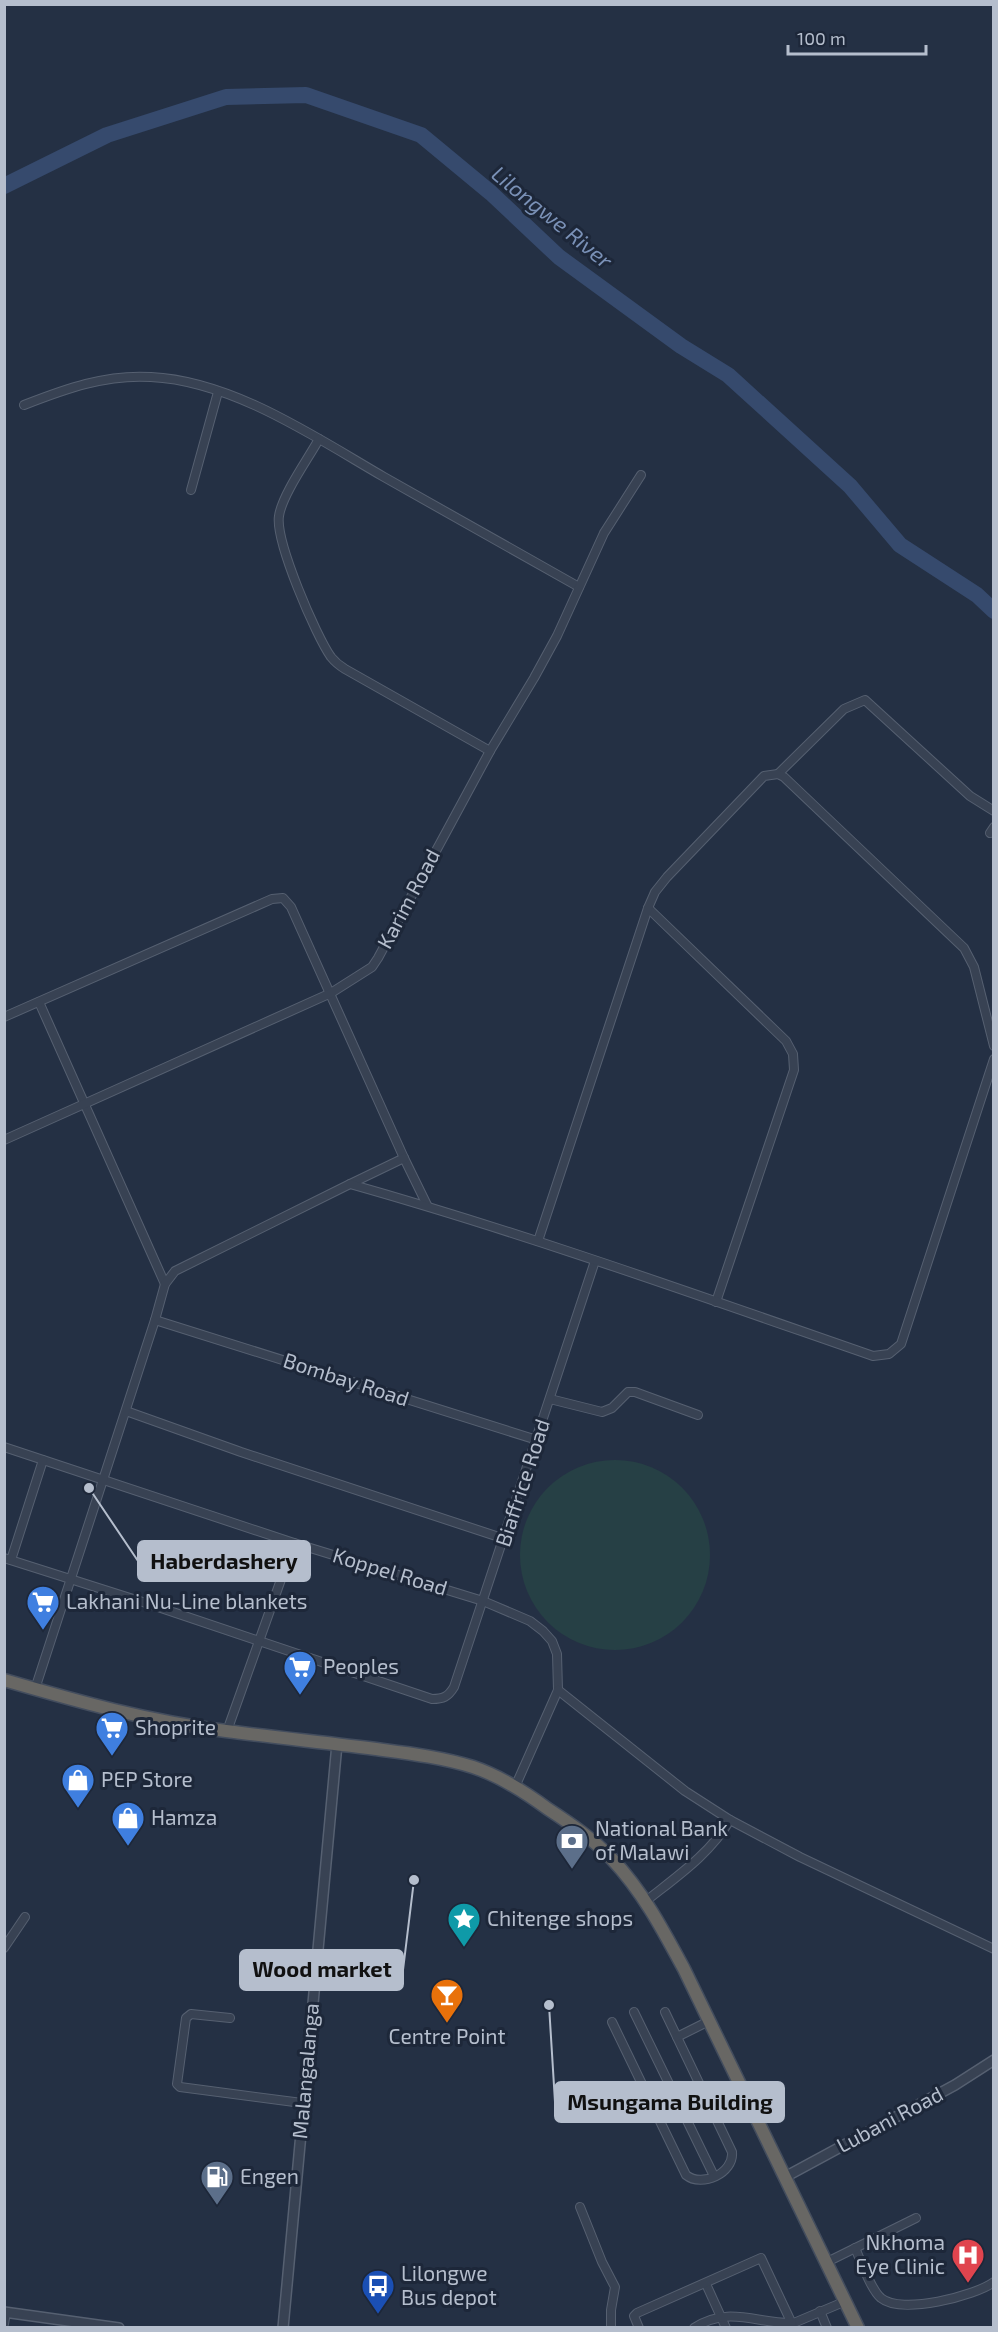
<svg xmlns="http://www.w3.org/2000/svg" width="998" height="2332" viewBox="0 0 998 2332" font-family="'Exo 2',sans-serif">
  <style>
    .green { fill: #264045 }
    .lines { fill: none; stroke-linecap: round; stroke-linejoin: round }
    .river { stroke: #364a6d; stroke-width: 16 }
    .minor-casing { stroke: #566071; stroke-width: 10 }
    .tertiary-casing { stroke: #566071; stroke-width: 12 }
    .trunk-casing { stroke: #434d5e; stroke-width: 15 }
    .minor { stroke: #384253; stroke-width: 8 }
    .tertiary { stroke: #384253; stroke-width: 9 }
    .trunk { stroke: #686764; stroke-width: 12 }
    .labels { text-anchor: middle; stroke-width: 6; stroke-linejoin: round; paint-order: stroke }
    .street-label { font-size: 21px; fill: #b5becd; stroke: #1d2739 }
    .poi-label { font-size: 21px; fill: #b5becd; stroke: #1d2739; text-anchor: start }
    .water-label { font-size: 22px; font-style: italic; fill: #7a91b7; stroke: #1d2739 }
    .leader { fill: none; stroke: #b5becd; stroke-width: 2 }
    .callout-dot { fill: #b5becd; stroke: #1d2739; stroke-width: 2 }
    .callout { fill: #b5becd; stroke: #b5becd; stroke-width: 2 }
    .callout-label { font-size: 22px; text-anchor: middle; font-weight: bold; fill: #111 }
  </style>
  <rect width="100%" height="100%" fill="#243044"/>
  <circle class="green" cx="615" cy="1555" r="95"/>
  <g class="lines">
    <path class="river" d="M4,186L107,135L226,97L306,95L421,135L491,193L559,257L681,346L728,375L850,486L900,545L977,595L994,611"/>
    <g class="minor-casing">
      <g id="minor">
        <path d="M24,405C65,389 106,374 151,377C233,381 315,437 384,477C449,514 514,551 579,587"/>
        <path d="M319,439C308,459 282,495 279,516C275,541 316,636 331,657C335,662 340,666 345,669L490,751"/>
        <path d="M191,490L218,392"/>
        <path d="M778,774L844,709L865,700L970,796L994,811"/>
        <path d="M990,833L994,827"/>
        <path d="M648,908L786,1041L793,1054L794,1070L716,1302"/>
        <path d="M39,1002L165,1284"/>
        <path d="M4,1017L272,899L283,898L291,907L404,1158L427,1205"/>
        <path d="M4,1140L331,993L372,967L378,958L490,751L534,678L557,636L604,533L641,475"/>
        <path d="M350,1184L404,1158"/>
        <path d="M538,1241L648,908L655,892L667,877L764,776L778,774L784,777L964,948L974,967L994,1046"/>
        <path d="M155,1320L537,1440"/>
        <path d="M550,1399L602,1412L612,1408L628,1392H635L698,1415"/>
        <path d="M126,1411L241,1452L505,1539"/>
        <path d="M4,1447L294,1543L483,1601L530,1621L543,1631L552,1641L557,1654L558,1690L515,1787"/>
        <path d="M4,1558L149,1604L432,1699C443,1699 448,1697 454,1687L595,1261"/>
        <path d="M11,1560L43,1460"/>
        <path d="M35,1689L155,1320L165,1284L175,1271L350,1184C527,1234 700,1296 873,1356L889,1354L901,1344L994,1059"/>
        <path d="M558,1690L685,1791L730,1820L800,1857L994,1949"/>
        <path d="M227,1731L294,1543"/>
        <path d="M646,1901C676,1877 710,1854 730,1820"/>
        <path d="M4,1948L25,1917"/>
        <path d="M634,2012L714,2176"/>
        <path d="M230,2018L191,2014L186,2018L177,2084L180,2087L302,2103"/>
        <path d="M612,2022L686,2175C702,2188 734,2173 732,2152L665,2012"/>
        <path d="M677,2037L709,2021"/>
        <path d="M580,2207L602,2262L615,2287L611,2310V2328"/>
        <path d="M855,2248C861,2261 871,2290 881,2298C901,2315 975,2296 994,2282"/>
        <path d="M827,2262L916,2218"/>
        <path d="M706,2284L726,2328"/>
        <path d="M820,2311L827,2328"/>
        <path d="M4,2324L6,2312"/>
        <path d="M789,2325L846,2301"/>
        <path d="M639,2328L634,2316L637,2313L761,2258L794,2328"/>
        <path d="M694,2328C728,2305 758,2324 792,2323"/>
      </g>
    </g>
    <g class="tertiary-casing">
      <g id="tertiary">
        <path d="M785,2177L955,2085L994,2060"/>
        <path d="M4,2312L119,2328"/>
        <path d="M283,2328L337,1744"/>
      </g>
    </g>
    <g class="trunk-casing">
      <path id="trunk" d="M4,1680C80,1702 147,1721 226,1731C278,1738 331,1743 383,1750C414,1754 444,1758 473,1767C500,1776 525,1792 548,1809C571,1824 593,1839 612,1859C643,1892 663,1930 684,1969L858,2328"/>
    </g>
    <use href="#minor" class="minor"/>
    <use href="#tertiary" class="tertiary"/>
    <use href="#trunk" class="trunk"/>
  </g>
  <defs>
    <g id="supermarket-pin" transform="scale(1.725)"><path d="M0 17L-7.5 6A9.5 9.5 0 1 1 7.5 6Z" fill="#3f7fe0" stroke="#1d2739"/><path d="M-6-5.5h2.5l.6 2H6L4.5 2H-2.5L-4.4-4H-6ZM-1.5 3.2a1.3 1.3 0 1 0 .1 0ZM3 3.2a1.3 1.3 0 1 0 .1 0Z" fill="#fff"/></g>
    <g id="shop-pin" transform="scale(1.725)"><path d="M0 17L-7.5 6A9.5 9.5 0 1 1 7.5 6Z" fill="#3f7fe0" stroke="#1d2739"/><path d="M-5-2.5h2.3a2.7 3.5 0 0 1 5.4 0H5L5.5 6h-11ZM-1.5-2.5h3a1.5 2.3 0 0 0-3 0Z" fill="#fff"/></g>
    <g id="bank-pin" transform="scale(1.725)"><path d="M0 17L-7.5 6A9.5 9.5 0 1 1 7.5 6Z" fill="#5c6f8a" stroke="#1d2739"/><path d="M-6-4H6V4H-6ZM0-2.3a2.3 2.3 0 1 0 0 4.6a2.3 2.3 0 1 0 0-4.6Z" fill="#fff"/></g>
    <g id="sight-pin" transform="scale(1.725)"><path d="M0 17L-7.5 6A9.5 9.5 0 1 1 7.5 6Z" fill="#0f9aa8" stroke="#1d2739"/><path d="M0-6L1.8-2.2L6-1.7L2.9 1.2L3.7 5.4L0 3.3L-3.7 5.4L-2.9 1.2L-6-1.7L-1.8-2.2Z" fill="#fff"/></g>
    <g id="bar-pin" transform="scale(1.725)"><path d="M0 17L-7.5 6A9.5 9.5 0 1 1 7.5 6Z" fill="#e8710a" stroke="#1d2739"/><path d="M-6-5H6L.8 .8V4.5H3.5V6h-7V4.5H-.8V.8Z" fill="#fff"/></g>
    <g id="fuel-pin" transform="scale(1.725)"><path d="M0 17L-7.5 6A9.5 9.5 0 1 1 7.5 6Z" fill="#5c6f8a" stroke="#1d2739"/><path d="M-5.5-6h7V0h2V4h1.3V-2.5L3-4.5l.8-.8L6-3V5H2.5V1h-1V6h-7ZM-4.2-4.7v3.2H.2V-4.7Z" fill="#fff"/></g>
    <g id="hospital-pin" transform="scale(1.725)"><path d="M0 17L-7.5 6A9.5 9.5 0 1 1 7.5 6Z" fill="#e0444e" stroke="#1d2739"/><path d="M-5-5h3v3.5h4V-5h3V5h-3V1.5h-4V5h-3Z" fill="#fff"/></g>
    <g id="bus-pin" transform="scale(1.725)"><path d="M0 17L-7.5 6A9.5 9.5 0 1 1 7.5 6Z" fill="#1a4fb4" stroke="#1d2739"/><path d="M-5-6H5V4H4V6H2V4H-2V6H-4V4H-5ZM-3.5-4V0h7V-4ZM-3.5 1.2v1.5H-2V1.2ZM2 1.2v1.5H3.5V1.2Z" fill="#fff"/></g>
  </defs>
  <g fill-rule="evenodd">
    <use href="#supermarket-pin" x="43" y="1602"/>
    <use href="#supermarket-pin" x="300" y="1667"/>
    <use href="#supermarket-pin" x="112" y="1728"/>
    <use href="#shop-pin" x="78" y="1780"/>
    <use href="#shop-pin" x="128" y="1818"/>
    <use href="#bank-pin" x="572" y="1841"/>
    <use href="#sight-pin" x="464" y="1919"/>
    <use href="#bar-pin" x="447" y="1995"/>
    <use href="#fuel-pin" x="217" y="2177"/>
    <use href="#hospital-pin" x="968" y="2255"/>
    <use href="#bus-pin" x="378" y="2286"/>
  </g>
  <g class="labels">
    <g class="street-label">
      <text transform="translate(409 899) rotate(-62)" y="7">Karim Road</text>
      <text transform="translate(346 1380) rotate(18)" y="7">Bombay Road</text>
      <text transform="translate(523 1483) rotate(-72)" y="7">Biaffrice Road</text>
      <text transform="translate(390 1572) rotate(17)" y="7">Koppel Road</text>
      <text transform="translate(306 2071) rotate(-85)" y="7">Malangalanga</text>
      <text transform="translate(890 2120) rotate(-28)" y="7">Lubani Road</text>
    </g>
    <g class="poi-label">
      <text x="66" y="1609">Lakhani Nu-Line blankets</text>
      <text x="323" y="1674">Peoples</text>
      <text x="135" y="1735">Shoprite</text>
      <text x="101" y="1787">PEP Store</text>
      <text x="151" y="1825">Hamza</text>
      <text x="595" y="1836">National Bank<tspan x="595" dy="24">of Malawi</tspan></text>
      <text x="487" y="1926">Chitenge shops</text>
      <text x="447" y="2044" text-anchor="middle">Centre Point</text>
      <text x="240" y="2184">Engen</text>
      <text x="945" y="2250" text-anchor="end">Nkhoma<tspan x="945" dy="24">Eye Clinic</tspan></text>
      <text x="401" y="2281">Lilongwe<tspan x="401" dy="24">Bus depot</tspan></text>
    </g>
    <g class="water-label">
      <text transform="translate(552 217) rotate(39)" y="8">Lilongwe River</text>
    </g>
  </g>
  <path class="leader" d="M89 1488L138 1561M414 1880L403 1970M549 2005L555 2102"/>
  <g class="callout-dot">
    <circle cx="89" cy="1488" r="6"/>
    <circle cx="414" cy="1880" r="6"/>
    <circle cx="549" cy="2005" r="6"/>
  </g>
  <g class="callout">
    <rect x="138" y="1541" width="172" height="40" rx="6"/>
    <rect x="240" y="1950" width="163" height="40" rx="6"/>
    <rect x="555" y="2082" width="229" height="40" rx="6"/>
  </g>
  <g class="callout-label">
    <text x="224" y="1569">Haberdashery</text>
    <text x="322" y="1977">Wood market</text>
    <text x="670" y="2110">Msungama Building</text>
  </g>
  <rect width="998" height="2332" fill="none" stroke="#b5becd" stroke-width="12"/>
  <path d="M788 45v9h138v-9" fill="none" stroke="#b5becd" stroke-width="3"/>
  <text x="797" y="45" font-size="18" fill="#b5becd" stroke="#1d2739" stroke-width="4.5" paint-order="stroke">100 m</text>
</svg>
